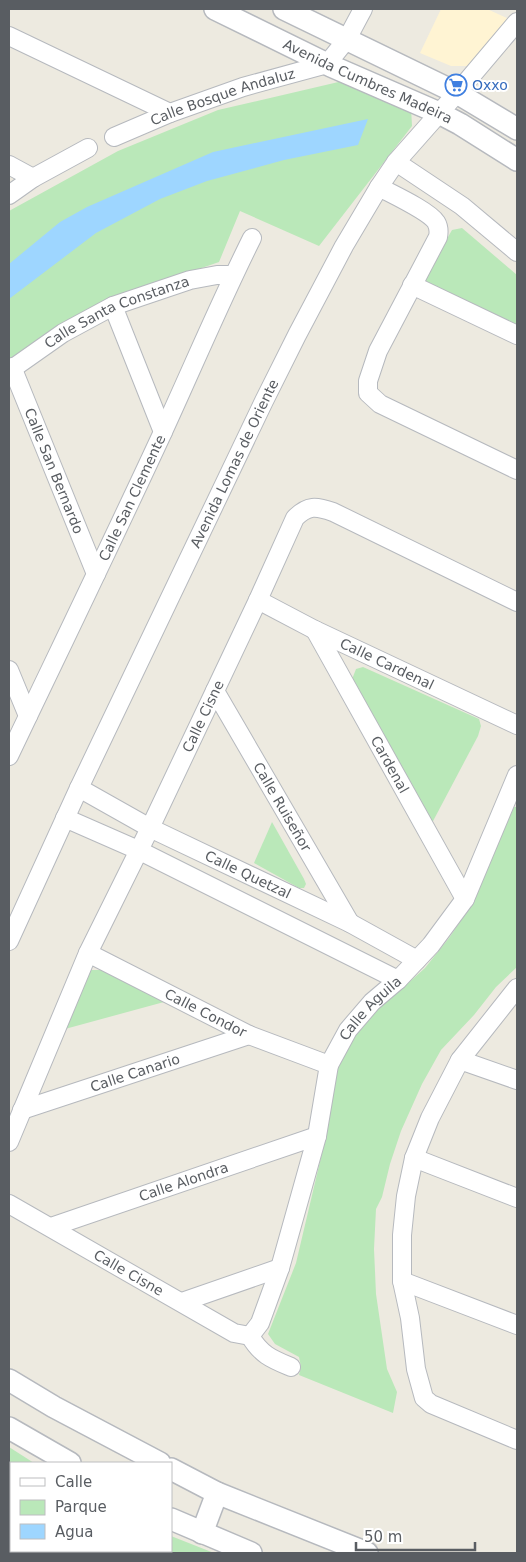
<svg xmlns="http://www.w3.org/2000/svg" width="526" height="1562" viewBox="0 0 526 1562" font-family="'DejaVu Sans',sans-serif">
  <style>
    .commercial { fill: #fff4d3 }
    .green { fill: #bae8b9 }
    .water { fill: #9ed6ff }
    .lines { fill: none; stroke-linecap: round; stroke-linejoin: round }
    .minor-casing { stroke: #b6b9be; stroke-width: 20 }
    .tertiary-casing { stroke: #b6b9be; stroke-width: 24 }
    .minor { stroke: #fff; stroke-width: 18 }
    .tertiary { stroke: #fff; stroke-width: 21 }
    .labels { text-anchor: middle; stroke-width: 4; stroke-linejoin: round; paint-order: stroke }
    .street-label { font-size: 14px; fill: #595d62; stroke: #fff }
    .shop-label { font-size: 14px; fill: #366cbe; stroke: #fff; text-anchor: start }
  </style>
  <rect width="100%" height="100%" fill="#edeae0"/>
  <path class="commercial" d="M441,9H487L509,19L469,66H451L420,53Z"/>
  <g class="green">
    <path d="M347,80L411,107L412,126L319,246L240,211L219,262L109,300L9,364V211L118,151L218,110Z"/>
    <path d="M462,228L517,275V340L421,284L452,230Z"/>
    <path d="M363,667L479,719L481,726L478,736L432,823L351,682L356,669Z"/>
    <path d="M514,807H517V967L496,987L474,1015L441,1050L422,1084L401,1131L390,1164L382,1197L376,1209L374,1249L376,1294L387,1369L397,1392L393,1413L299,1375L301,1367L299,1357L275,1344L268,1334L296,1263L322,1153L333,1080L342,1047L364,1017L396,994L425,968L449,938L472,904Z"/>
    <path d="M272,822L304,879L306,884L304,888H299L254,863Z"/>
    <path d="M91,970H105L164,1002L54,1032L83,978Z"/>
    <path d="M9,1447L34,1463H11V1551H171V1536L214,1553H9Z"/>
  </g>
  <path class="water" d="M368,119L358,145L284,160L207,181L160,199L96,233L9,299V264L60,222L87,207L213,152Z"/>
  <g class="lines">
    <g class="minor-casing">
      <g id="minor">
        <path d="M9,36L170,113"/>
        <path id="s1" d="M114,137L170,113L243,87L327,64L347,39L363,9"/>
        <path d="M396,162L462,206L517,252"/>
        <path d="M9,165L33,178"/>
        <path d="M379,187C392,194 429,211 436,222C439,227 439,232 438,237L378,351L368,381V393L380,404L517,470"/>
        <path d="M9,195L33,178L88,148"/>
        <path d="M412,285L517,335"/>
        <path d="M113,306L163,432"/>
        <path id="s2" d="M12,367L96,574"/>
        <path id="s3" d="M9,371L63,333L113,306L190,280L217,275H233"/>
        <path id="s4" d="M258,600L315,630L517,725"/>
        <path id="s5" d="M315,630L465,899"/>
        <path d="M9,670L28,716"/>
        <path id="s6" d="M215,691L350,923"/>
        <path id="s7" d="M9,756C60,649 112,542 162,434C192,369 220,302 252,238"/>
        <path id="s8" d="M79,788L150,828L350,923L417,960"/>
        <path d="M65,818L138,850L398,980"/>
        <path id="s9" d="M9,941L79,788L264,401L297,335L344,246L379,187L396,162L457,93L517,22"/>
        <path id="s10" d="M88,953L249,1035L329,1065"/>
        <path d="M460,1060L517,988"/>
        <path d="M517,1080L460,1060L430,1118L414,1158L406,1196L402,1235V1281L410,1318L416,1369L424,1398L431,1404L517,1440"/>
        <path id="s11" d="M22,1110L249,1035"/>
        <path id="s12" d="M9,1142L88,953L150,828L258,600L295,518C308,505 316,506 333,512L517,602"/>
        <path d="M414,1158L517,1198"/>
        <path id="s13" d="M9,1204L234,1333L250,1336"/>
        <path id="s14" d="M51,1227L317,1136"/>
        <path d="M402,1281L517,1325"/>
        <path d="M182,1302L280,1268"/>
        <path id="s15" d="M250,1336L260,1323L280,1268L317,1136L329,1065L348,1030L372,1002L398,980L431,945L465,899L517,775"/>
        <path d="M250,1336C261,1355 272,1359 291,1367"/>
      </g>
    </g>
    <g class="tertiary-casing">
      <g id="tertiary">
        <path id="s16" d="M215,9L331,66L439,113L460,124L517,160"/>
        <path d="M284,9L457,93L517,129"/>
        <path d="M9,1380L54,1407L160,1463"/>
        <path d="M9,1428L70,1463"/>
        <path d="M171,1469L217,1493L367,1553"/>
        <path d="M171,1519L251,1553"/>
        <path d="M202,1533L217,1493"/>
      </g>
    </g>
    <use href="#minor" class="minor"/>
    <use href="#tertiary" class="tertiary"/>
  </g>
  <defs>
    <g id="supermarket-ring" transform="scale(1.125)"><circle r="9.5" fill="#fff" stroke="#3f7fe0" stroke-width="1.5"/><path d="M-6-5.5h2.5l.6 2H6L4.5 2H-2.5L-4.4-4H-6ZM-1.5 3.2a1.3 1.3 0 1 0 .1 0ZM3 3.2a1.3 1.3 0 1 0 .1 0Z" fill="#3f7fe0"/></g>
  </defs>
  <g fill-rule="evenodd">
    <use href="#supermarket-ring" x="456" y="85"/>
  </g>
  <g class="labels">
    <g class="street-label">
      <text dy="5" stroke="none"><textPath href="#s16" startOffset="169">Avenida Cumbres Madeira</textPath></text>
      <text dy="5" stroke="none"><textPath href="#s1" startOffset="116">Calle Bosque Andaluz</textPath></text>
      <text dy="5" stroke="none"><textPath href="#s3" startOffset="124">Calle Santa Constanza</textPath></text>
      <text dy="5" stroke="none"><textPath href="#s9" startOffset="528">Avenida Lomas de Oriente</textPath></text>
      <text dy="5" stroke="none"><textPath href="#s2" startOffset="112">Calle San Bernardo</textPath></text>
      <text dy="5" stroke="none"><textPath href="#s7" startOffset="286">Calle San Clemente</textPath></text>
      <text dy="5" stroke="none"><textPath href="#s4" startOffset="144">Calle Cardenal</textPath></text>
      <text dy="5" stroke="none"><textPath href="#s12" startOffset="468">Calle Cisne</textPath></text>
      <text dy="5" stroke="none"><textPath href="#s5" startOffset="154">Cardenal</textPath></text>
      <text dy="5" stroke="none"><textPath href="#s6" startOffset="134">Calle Ruiseñor</textPath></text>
      <text dy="5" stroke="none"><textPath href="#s8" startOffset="190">Calle Quetzal</textPath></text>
      <text dy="5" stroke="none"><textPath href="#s15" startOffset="355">Calle Aguila</textPath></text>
      <text dy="5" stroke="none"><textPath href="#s10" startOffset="132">Calle Condor</textPath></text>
      <text dy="5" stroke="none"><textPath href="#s11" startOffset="119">Calle Canario</textPath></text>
      <text dy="5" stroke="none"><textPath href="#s14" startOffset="140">Calle Alondra</textPath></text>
      <text dy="5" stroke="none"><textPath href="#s13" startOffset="138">Calle Cisne</textPath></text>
    </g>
    <g class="shop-label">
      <text x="472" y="90">Oxxo</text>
    </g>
  </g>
  <rect width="526" height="1562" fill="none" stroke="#595d62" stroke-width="20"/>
  <rect x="10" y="1462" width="162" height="90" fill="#ffffff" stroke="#bdbec0"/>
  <rect x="20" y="1478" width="25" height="8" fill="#ffffff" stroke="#bdbec0"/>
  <text x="55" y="1487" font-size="15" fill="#595d62">Calle</text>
  <rect x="20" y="1500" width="25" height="15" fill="#bae8b9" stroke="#bdbec0"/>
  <text x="55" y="1512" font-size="15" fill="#595d62">Parque</text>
  <rect x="20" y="1524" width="25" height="15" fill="#9ed6ff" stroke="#bdbec0"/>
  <text x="55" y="1537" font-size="15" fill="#595d62">Agua</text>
  <path d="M356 1542v8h119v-8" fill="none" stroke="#595d62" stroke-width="2.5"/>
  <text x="364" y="1542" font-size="15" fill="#595d62" stroke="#ffffff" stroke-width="4" paint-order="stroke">50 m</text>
</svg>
